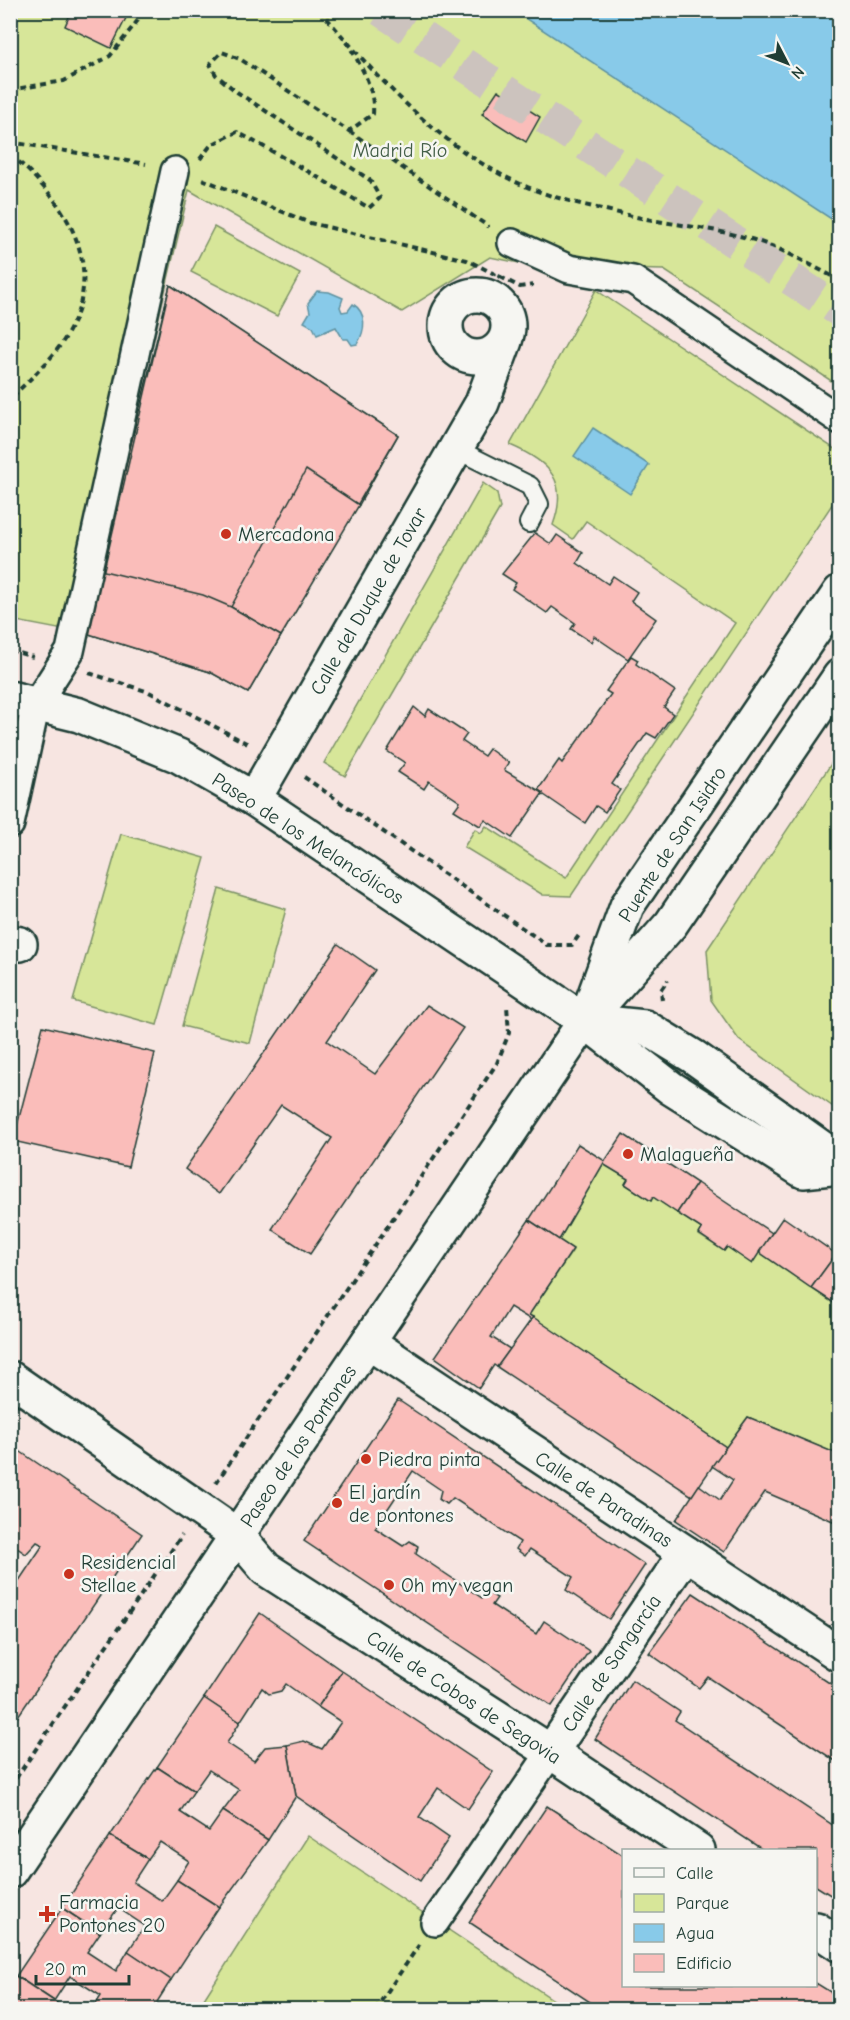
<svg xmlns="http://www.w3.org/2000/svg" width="850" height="2020" viewBox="0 0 850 2020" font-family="'Comic Neue',sans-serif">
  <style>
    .green { fill: #d7e699; stroke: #7b9266; stroke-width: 1.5 }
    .water { fill: #88cae9; stroke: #5e92a1; stroke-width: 1.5 }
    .building { fill: #fabdba; stroke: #1f3d34; stroke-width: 1.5 }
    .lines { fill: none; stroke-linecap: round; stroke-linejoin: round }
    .motorway-tunnel { stroke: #ccc3be; stroke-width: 33; stroke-dasharray: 33 16; stroke-linecap: butt }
    .service-casing { stroke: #1f3d34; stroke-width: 22 }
    .pedestrian-casing { stroke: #1f3d34; stroke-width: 32 }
    .minor-casing { stroke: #1f3d34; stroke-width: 38 }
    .tertiary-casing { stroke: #1f3d34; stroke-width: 38 }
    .path { stroke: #1f3d34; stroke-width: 4; stroke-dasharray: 6 4.5; stroke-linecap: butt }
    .service { stroke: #f6f6f2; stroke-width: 18 }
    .pedestrian { stroke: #f6f6f2; stroke-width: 27 }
    .minor { stroke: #f6f6f2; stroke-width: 33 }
    .tertiary { stroke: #f6f6f2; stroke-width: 33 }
    .poi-dot { fill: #c8321e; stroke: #f6f6f2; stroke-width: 2 }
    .labels { text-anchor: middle; stroke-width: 5; stroke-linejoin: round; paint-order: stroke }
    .park-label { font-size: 20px; fill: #445f48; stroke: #f6f6f2 }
    .poi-label { font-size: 20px; fill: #1f3d34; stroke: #f6f6f2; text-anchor: start }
    .street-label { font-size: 20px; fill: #1f3d34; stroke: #f6f6f2 }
  </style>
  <rect width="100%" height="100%" fill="#f7e5e1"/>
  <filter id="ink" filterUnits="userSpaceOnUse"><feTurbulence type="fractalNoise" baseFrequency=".0167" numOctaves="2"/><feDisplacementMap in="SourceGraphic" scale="12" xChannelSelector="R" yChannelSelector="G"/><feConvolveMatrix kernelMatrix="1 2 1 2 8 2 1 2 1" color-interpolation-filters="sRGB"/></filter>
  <g filter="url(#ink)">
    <g class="green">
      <path d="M11,11H839V386L664,270L539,267L490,257L402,312L189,190L84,634L11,620Z"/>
      <path d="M214,227L300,274L277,316L191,272Z"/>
      <path d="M596,290L839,452V494L571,896L543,895L464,847L475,829L481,833L486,826L566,878L735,623L586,521L573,539L553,525C569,481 550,462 510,445Z"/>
      <path d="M483,483L497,493L500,508L345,776L324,763Z"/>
      <path d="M839,752V1111L739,1040L711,1000L707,950Z"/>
      <path d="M121,834L205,858L157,1025L73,1001Z"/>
      <path d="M219,889L286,909L250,1043L182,1026Z"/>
      <path d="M603,1164L628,1179L625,1184L651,1201L653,1197L702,1229L699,1235L724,1251L727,1247L759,1252L839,1307V1455L748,1417L726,1447L529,1315L573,1250L559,1240Z"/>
      <path d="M308,1836L567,2009L197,2010Z"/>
    </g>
    <g class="water">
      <path d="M514,11H839V224Z"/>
      <path d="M317,291L329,292L343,298L340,307L342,312L348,311L353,304C367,313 366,330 357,344L352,345L348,339H343L336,327L317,335L313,327L304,322L310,312L308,303Z"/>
      <path d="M593,428L649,465L630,494L574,456Z"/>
    </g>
    <g class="building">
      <path d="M72,10H130L111,48L65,26Z"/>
      <path d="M498,90L540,117L526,142L482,114Z"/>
      <path d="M170,285L398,435L359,505L195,397L150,582L100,570Z"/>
      <path d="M170,285L398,435L248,693L210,672L89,634Z"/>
      <path d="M306,470L359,505L281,636L231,607Z"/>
      <path d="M535,533L551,544L557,535L583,553L577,563L608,584L613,576L637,592L631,601L656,619L628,659L594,636L591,642L571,629L575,623L552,607L547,613L512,589L516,583L502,574Z"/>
      <path d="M100,570L203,595L231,607L281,636L248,693L210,672L89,634Z"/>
      <path d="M631,656L638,660L636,664L675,691L664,707L673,714L656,738L647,733L612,784L620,790L605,812L596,806L585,823L544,795L540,797L543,793L538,790L559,760L562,763L611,694L606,691Z"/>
      <path d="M414,707L425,716L429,709L467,734L462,741L484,756L489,749L509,763L504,770L543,793L512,838L485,820L480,826L454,810L460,802L429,781L424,789L398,772L405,763L387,751Z"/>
      <path d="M338,944L375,970L327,1041L375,1074L427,1005L463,1028L310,1254L272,1229L332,1138L281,1105L219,1194L185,1169Z"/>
      <path d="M43,1026L155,1053L128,1167L13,1141Z"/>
      <path d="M623,1134L697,1183L677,1213L653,1197L651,1201L625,1184L628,1179L603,1164Z"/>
      <path d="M578,1144L605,1161L559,1240L529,1220Z"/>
      <path d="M697,1183L772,1233L752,1264L727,1247L724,1251L699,1234L702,1229L677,1213Z"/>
      <path d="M783,1217L836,1254L811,1288L759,1252Z"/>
      <path d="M529,1220L573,1249L529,1315L533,1317L531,1320L510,1307L491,1337L510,1349L497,1367L494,1365L479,1388L435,1357Z"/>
      <path d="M836,1254L840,1256V1307L811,1288Z"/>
      <path d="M533,1317L726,1447L692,1496L497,1367Z"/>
      <path d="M398,1400L645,1565L609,1619L566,1590L573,1577L530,1549L525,1556L516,1549L520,1542L453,1498L447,1504L439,1500L441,1490L413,1471L375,1528L403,1546L410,1541L418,1546L416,1554L482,1598L487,1592L497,1598L492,1605L536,1634L544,1621L589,1651L552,1706L304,1541Z"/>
      <path d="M748,1417L840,1455V1524L765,1492L724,1552L676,1520L699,1485L720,1500L733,1480L712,1466Z"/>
      <path d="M12,1446L142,1534L10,1728V1594L43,1545L37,1542L26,1554L10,1543Z"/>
      <path d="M693,1593L840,1690V1764L708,1677L699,1688L649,1653Z"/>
      <path d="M260,1613L342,1671L318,1707L286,1684L281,1691L269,1694L262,1688L240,1722L204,1698Z"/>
      <path d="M342,1671L493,1772L468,1809L438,1788L419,1817L449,1838L420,1881L296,1796L287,1745L304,1741L322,1749L341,1722L318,1707Z"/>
      <path d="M632,1680L680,1712L675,1720L840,1830V1901L816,1886V1850H763L595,1739Z"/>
      <path d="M204,1698L240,1722L227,1743L254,1761L265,1747L287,1745L296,1796L268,1840L223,1811L239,1790L209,1770L194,1791L157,1767Z"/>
      <path d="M157,1767L194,1791L180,1812L209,1831L223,1811L268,1840L219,1907L177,1880L189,1861L160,1842L148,1859L110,1836Z"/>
      <path d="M547,1806L624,1856V1986H816V1983L840,1998V2010H602L469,1922Z"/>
      <path d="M110,1836L148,1859L133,1882L162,1901L177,1880L219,1907L171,1980L128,1951L145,1926L118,1908L100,1933L62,1908Z"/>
      <path d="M62,1908L100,1933L87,1952L116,1971L128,1951L171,1980L152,2010H92L101,1996L70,1976L54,2001L16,1976Z"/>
      <path d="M16,1976L60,2005L57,2010H10V1984Z"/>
    </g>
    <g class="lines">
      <path class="motorway-tunnel" d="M381,10L840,311"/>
      <g class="service-casing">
        <path id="service" d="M456,449L530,486L539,504L529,523"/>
      </g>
      <g class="pedestrian-casing">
        <g id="pedestrian">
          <path d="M512,243L569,269L633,280L840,420"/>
          <path d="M10,824L36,704L70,651L175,171"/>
          <path d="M435,1922L551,1752"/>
        </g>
      </g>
      <g class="minor-casing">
        <g id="minor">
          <circle cx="477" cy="326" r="31"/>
          <path d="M254,799L482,403L505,341"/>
          <path d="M10,942L20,944"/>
          <path d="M585,1021L671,1088L803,1171L840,1167"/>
          <path d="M368,1342L840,1655"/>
          <path d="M10,1378L237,1535L266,1569L551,1752L698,1850"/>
          <path d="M551,1752L686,1553"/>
          <path d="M816,1929L840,1945"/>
        </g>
      </g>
      <g class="tertiary-casing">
        <g id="tertiary">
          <path d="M10,698L79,715L179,756L254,799L585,1021L645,1027L694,1057L840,1161"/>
          <path d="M590,1008L627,906L840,592"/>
          <path d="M10,1871L585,1021L671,924L840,676"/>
        </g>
      </g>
      <g class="path">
        <path d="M320,10C383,85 456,166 552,196C578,204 606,210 632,216C676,226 722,228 766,244C791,253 815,268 840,280"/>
        <path d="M10,90L64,81L110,56L146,10"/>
        <path d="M349,131L489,227"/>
        <path d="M10,142L146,164"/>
        <path d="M10,156C22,163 32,174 41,184C80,227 99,279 68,333C55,357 33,376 14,395"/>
        <path d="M200,159L211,145L237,132L304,169L369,208L380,198L370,180L237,92L216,75L210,64L222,52L240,59L349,131L373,114C375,87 360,65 347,42"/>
        <path d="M202,179L310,223L467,260L520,287L533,285"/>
        <path d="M490,297L501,275"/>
        <path d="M10,395H14L10,413"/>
        <path d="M10,650L33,657"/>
        <path d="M89,673L149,692L248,744"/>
        <path d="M304,777L547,945H572L580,934"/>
        <path d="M662,1000L661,990L668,980"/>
        <path d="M840,1091L836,1101L840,1102"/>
        <path d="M216,1483L497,1063L509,1033L507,1006"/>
        <path d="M10,1787L182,1535"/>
        <path d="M375,2010L419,1945"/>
      </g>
      <use href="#service" class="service"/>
      <use href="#pedestrian" class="pedestrian"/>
      <use href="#minor" class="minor"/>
      <use href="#tertiary" class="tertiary"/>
    </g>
  </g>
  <g class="poi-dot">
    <circle cx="226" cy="534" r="6"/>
    <circle cx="628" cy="1154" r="6"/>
    <circle cx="366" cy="1459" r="6"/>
    <circle cx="337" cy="1503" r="6"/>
    <circle cx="69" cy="1574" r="6"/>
    <circle cx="389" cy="1585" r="6"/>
    <path d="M44 1905h6v6h6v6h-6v6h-6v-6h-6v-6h6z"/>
  </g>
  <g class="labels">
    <g class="park-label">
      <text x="400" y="157">Madrid Río</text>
    </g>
    <g class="poi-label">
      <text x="238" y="541">Mercadona</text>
      <text x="640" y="1161">Malagueña</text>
      <text x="378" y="1466">Piedra pinta</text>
      <text x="349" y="1499">El jardín<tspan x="349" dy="23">de pontones</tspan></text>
      <text x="81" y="1569">Residencial<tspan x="81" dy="23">Stellae</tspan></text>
      <text x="401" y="1592">Oh my vegan</text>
      <text x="59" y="1909">Farmacia<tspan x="59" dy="23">Pontones 20</tspan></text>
    </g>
    <g class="street-label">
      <text transform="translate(368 601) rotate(-60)" y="7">Calle del Duque de Tovar</text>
      <text transform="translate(308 838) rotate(33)" y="7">Paseo de los Melancólicos</text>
      <text transform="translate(672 844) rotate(-57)" y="7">Puente de San Isidro</text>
      <text transform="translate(298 1446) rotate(-56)" y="7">Paseo de los Pontones</text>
      <text transform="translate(604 1499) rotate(33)" y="7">Calle de Paradinas</text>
      <text transform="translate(611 1663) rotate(-56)" y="7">Calle de Sangarcía</text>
      <text transform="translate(464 1697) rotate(33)" y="7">Calle de Cobos de Segovia</text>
    </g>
  </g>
  <rect width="850" height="2020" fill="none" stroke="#f6f6f2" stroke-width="36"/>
  <rect x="18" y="18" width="814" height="1984" fill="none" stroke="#1f3d34" stroke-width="2" filter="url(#ink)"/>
  <rect x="622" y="1849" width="195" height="138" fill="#f6f6f2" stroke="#a0aca6" stroke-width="1.5"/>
  <rect x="634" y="1868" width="30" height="9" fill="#f6f6f2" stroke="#a0aca6" stroke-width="1.5"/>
  <text x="676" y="1879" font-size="18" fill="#1f3d34">Calle</text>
  <rect x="634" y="1894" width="30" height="18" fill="#d7e699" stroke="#a0aca6" stroke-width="1.5"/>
  <text x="676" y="1909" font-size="18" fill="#1f3d34">Parque</text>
  <rect x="634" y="1924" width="30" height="18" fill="#88cae9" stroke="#a0aca6" stroke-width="1.5"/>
  <text x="676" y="1939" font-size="18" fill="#1f3d34">Agua</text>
  <rect x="634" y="1954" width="30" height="18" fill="#fabdba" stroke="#a0aca6" stroke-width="1.5"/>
  <text x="676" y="1969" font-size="18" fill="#1f3d34">Edificio</text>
  <g transform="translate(787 63) rotate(132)" stroke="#f6f6f2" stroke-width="4.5" paint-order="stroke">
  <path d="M0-4.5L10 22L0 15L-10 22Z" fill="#1f3d34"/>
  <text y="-9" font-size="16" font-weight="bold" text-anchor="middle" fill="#1f3d34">N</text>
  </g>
  <path d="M36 1975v9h93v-9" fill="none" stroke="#1f3d34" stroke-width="3"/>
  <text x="45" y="1975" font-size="18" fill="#1f3d34" stroke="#f6f6f2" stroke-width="4.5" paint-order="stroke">20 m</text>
</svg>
